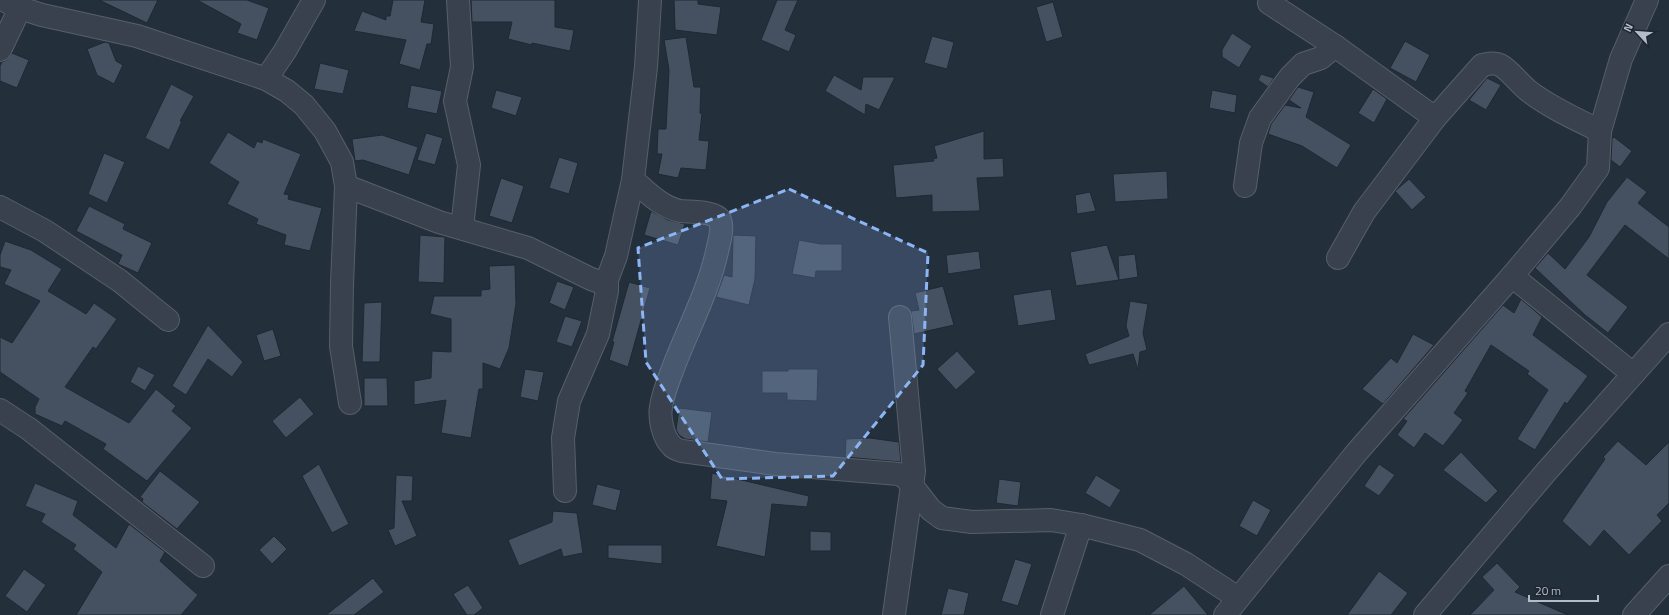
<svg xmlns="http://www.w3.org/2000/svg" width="1669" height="615" viewBox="0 0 1669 615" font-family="'Titillium Web',sans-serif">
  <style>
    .building { fill: #455160; stroke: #1f2833 }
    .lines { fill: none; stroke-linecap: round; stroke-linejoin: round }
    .minor-casing { stroke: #565f6a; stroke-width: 24 }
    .minor { stroke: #38414d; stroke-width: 22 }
    .marked { fill: #8cb5f4; fill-opacity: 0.2; stroke: #8cb5f4; stroke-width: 3; stroke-dasharray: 8 5; stroke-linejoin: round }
  </style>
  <rect width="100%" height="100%" fill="#242f3c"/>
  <g class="building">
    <path d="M99,0H158L147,23Z"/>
    <path d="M197,0H247L269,8L257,40L237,33L241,24Z"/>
    <path d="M393,0H425L421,22L434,24L431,44H427L420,70L399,64L406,40L354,31L362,11L386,20V16H390Z"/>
    <path d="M471,0H555V27L574,30L570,51L532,43V45L508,39L512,22H472Z"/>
    <path d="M674,0H698V4L721,7L717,35L675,30Z"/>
    <path d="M777,0H798L785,30L796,35L789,52L761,40Z"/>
    <path d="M1053,2L1063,37L1046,42L1036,7Z"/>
    <path d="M1232,33L1252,46L1239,68L1222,57V50Z"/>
    <path d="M932,36L954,42L947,69L924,63Z"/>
    <path d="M686,37L694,87H701L700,113L702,114L699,140L709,141L706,170L681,168L678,178L658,174L662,154H657L658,129H666L669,70L664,40Z"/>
    <path d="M1405,41L1430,55L1416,82L1390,68Z"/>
    <path d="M105,42L109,43L116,61L123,65L114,84L97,75L87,49Z"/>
    <path d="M12,53L29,60L17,88L0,81V66L2,62L7,60Z"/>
    <path d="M320,63L349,70L343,94L314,89Z"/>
    <path d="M1261,74L1274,78L1268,87L1258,80Z"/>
    <path d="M834,75L861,90L863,77H895L879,110L866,104L865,115L825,91Z"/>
    <path d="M1487,78L1501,85L1486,110L1469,100Z"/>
    <path d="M171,84L194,96L180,121H182L169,150L145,138Z"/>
    <path d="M411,85L442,91L437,114L407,108Z"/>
    <path d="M1298,87L1314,92L1306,117L1351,145L1337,168L1302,146L1268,134L1271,124L1285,105L1301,108L1289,100Z"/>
    <path d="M1373,89L1387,99L1374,123L1358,113Z"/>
    <path d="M496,90L522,97L516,116L491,108Z"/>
    <path d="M1212,90L1237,95L1235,113L1209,108Z"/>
    <path d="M984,131V159L1003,158L1004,177L977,178L980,211L932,212V195L896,198L893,165L934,161L933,159L937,158L934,146Z"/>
    <path d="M228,132L254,148L257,141L262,143L263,139L301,154L284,194L289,195L288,199L322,208L310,251L284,245L286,235L256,224L258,219L227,204L239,182L209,163Z"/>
    <path d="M426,133L443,138L435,165L417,160Z"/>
    <path d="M382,135L418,147L409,175L363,160L355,161L352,139Z"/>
    <path d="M1614,137L1632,151L1620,167L1611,160L1612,139Z"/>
    <path d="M104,153L125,162L107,203L88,194Z"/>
    <path d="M559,157L578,163L569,194L549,188Z"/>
    <path d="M1167,171L1168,199L1115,202L1113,174Z"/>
    <path d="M1627,177L1647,192L1638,203L1669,227V259L1625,225L1587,275L1628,307L1608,333L1585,315L1535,268L1548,253L1565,269L1589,237L1607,202Z"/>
    <path d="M501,178L524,186L512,223L489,216Z"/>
    <path d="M1409,179L1426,197L1412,210L1395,191Z"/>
    <path d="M1090,192L1096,211L1077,214L1075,195Z"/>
    <path d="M89,206L125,224L123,229L152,243L138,273L118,264L122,255L76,231Z"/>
    <path d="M651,211L668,220L685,224L678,245L644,235Z"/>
    <path d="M420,235L445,237L444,283L418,282Z"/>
    <path d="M733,235L756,236L755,279L749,305L716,297L724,275L732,277Z"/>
    <path d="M799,240L821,244H842V271H816L815,278L792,274Z"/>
    <path d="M5,241L31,250L62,269L48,291L86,314L94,303L117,319L96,349L93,347L65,387L129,423L156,389L176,406L172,411L192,428L147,481L103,449L106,444L65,421L62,426L35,414V407L39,399L0,372V337L12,343L40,301L4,284L11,270L0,267V255Z"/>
    <path d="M1107,245L1119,280L1076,286L1070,252Z"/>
    <path d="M979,251L981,269L948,274L946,255Z"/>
    <path d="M1135,254L1138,277L1119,280L1118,256Z"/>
    <path d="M515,265L516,304L509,348L500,369L483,363V389H479L471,438L441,433L446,400L414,405V381L431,378L432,351L451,352V319L430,314L434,296H481V290L490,289L489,266Z"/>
    <path d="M557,281L574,287L565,310L549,303Z"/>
    <path d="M629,282L650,288L628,367L609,360L614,342H612Z"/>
    <path d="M943,286L954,325L914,334L911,311L919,310L915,293Z"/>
    <path d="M1051,289L1056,320L1018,326L1013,295Z"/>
    <path d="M1521,299L1542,317L1533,335L1588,376L1567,404L1565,402L1535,450L1517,439L1548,390L1527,374L1529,371L1491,345L1465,391L1468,393L1454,413L1463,420L1443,446L1425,433L1414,448L1397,435L1407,421L1403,419L1503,305L1514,313Z"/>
    <path d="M1130,301L1148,304L1143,333L1147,350L1140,352L1138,370L1133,354L1089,365L1085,354L1129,336L1126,326Z"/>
    <path d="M382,302L380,362H362L364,303Z"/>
    <path d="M565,316L582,321L572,347L556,342Z"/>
    <path d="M208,325L243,362L232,377L208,359L186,395L172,386Z"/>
    <path d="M273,329L281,356L264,361L256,335Z"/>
    <path d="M1413,334L1434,345L1383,404L1362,389L1391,358L1397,363Z"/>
    <path d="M957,351L976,372L956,390L937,369Z"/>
    <path d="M138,366L155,375L145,391L130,382Z"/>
    <path d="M525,369L544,372L538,401L520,397Z"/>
    <path d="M788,369H818L817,401L787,400V393H762V371H788Z"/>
    <path d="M364,378H387L388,406H364Z"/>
    <path d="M300,397L314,414L286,438L272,421Z"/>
    <path d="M679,408L712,412L708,442L685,439L679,435L676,430Z"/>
    <path d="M870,438L899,442L901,462L845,457L846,439Z"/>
    <path d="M1618,441L1646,465L1669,442V503L1657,515L1662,521L1629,555L1604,530L1590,547L1562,521L1605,459L1603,457Z"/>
    <path d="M1461,452L1498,491L1486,503L1443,470Z"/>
    <path d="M319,464L349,524L332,533L302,476Z"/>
    <path d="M1379,464L1395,475L1379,496L1364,486Z"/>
    <path d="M160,471L200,502L177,529L142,502L143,499L140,497Z"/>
    <path d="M712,473L809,496L807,507L772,504L765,557L716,546L727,501L710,499Z"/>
    <path d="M396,475L413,476L412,501H402L417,536L395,546L388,530L394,528Z"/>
    <path d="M1096,475L1121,490L1110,508L1085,493Z"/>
    <path d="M999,479L1021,482L1018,506L996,503Z"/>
    <path d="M35,483L78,501L73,515L116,548L129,524L165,552L160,561L198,595L181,615H76L102,572L73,549L76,545L41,522L45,514L25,506Z"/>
    <path d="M597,484L621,490L616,511L592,505Z"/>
    <path d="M1253,500L1271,510L1257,536L1239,526Z"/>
    <path d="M553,511L577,513L583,553L563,557L561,549L519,566L508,540L552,522Z"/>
    <path d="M810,531L831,532V551H810Z"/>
    <path d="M274,536L287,549L272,564L259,550Z"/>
    <path d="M608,545H662V564L608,558Z"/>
    <path d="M1015,559L1032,564L1018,606L1001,601Z"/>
    <path d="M1497,563L1520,587L1515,592L1568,615H1470L1494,590L1482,577Z"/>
    <path d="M24,569L46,585L27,612L5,596Z"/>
    <path d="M1379,571L1408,593L1391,615H1347Z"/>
    <path d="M373,578L384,592L354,615H326Z"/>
    <path d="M468,585L483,608L474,615H467L453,594Z"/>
    <path d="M1184,586L1208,615H1149Z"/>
    <path d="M948,588L969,593L964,615H941Z"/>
  </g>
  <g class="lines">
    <g class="minor-casing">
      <g id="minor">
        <path d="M3,0L20,8L42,15L137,36L266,79L287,91L304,105L325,131L342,162L346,186L342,284L341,346L350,403"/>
        <path d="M458,0L462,67L455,101L469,165L462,228"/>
        <path d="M1269,3L1335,46L1435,118"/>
        <path d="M0,50L20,8"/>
        <path d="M266,79L285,51L314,0"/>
        <path d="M633,180C647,192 661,207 680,211C690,212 716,211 720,220C723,228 720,239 718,247C710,287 690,325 675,363C670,377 663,392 661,407C659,418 663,438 672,446C674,449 679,450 682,451L775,464L899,474L906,478L931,510L942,518L972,522L1051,520L1081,525L1140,540L1186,564L1238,598"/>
        <path d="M346,186L439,222L528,248L591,279L600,282L607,280"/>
        <path d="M1245,186L1251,143L1260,118L1290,77L1303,64L1321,58L1335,46"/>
        <path d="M0,207L45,231L120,281L168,320"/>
        <path d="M1338,258L1364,212L1435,118L1482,65C1487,64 1494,62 1500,65C1510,70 1520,85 1530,92C1551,108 1576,119 1600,131"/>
        <path d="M1512,276L1633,374"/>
        <path d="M0,410L29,429L203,566"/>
        <path d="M565,491L563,438L569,401L598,334L607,291V280L616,256L633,180L646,67L650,0"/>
        <path d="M894,615L914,471L900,317"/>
        <path d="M1052,615L1081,525"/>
        <path d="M1225,615L1357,452L1512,276L1570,207L1598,168L1600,131L1621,59L1647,0"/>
        <path d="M1425,615L1546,472L1669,334"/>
        <path d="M1634,615L1669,576"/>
      </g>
    </g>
    <use href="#minor" class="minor"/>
  </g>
  <path class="marked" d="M789,189L928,253L923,365L833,476L722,479L646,362L638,248Z"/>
  <g transform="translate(1637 32) rotate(296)" stroke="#1d2631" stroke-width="3" paint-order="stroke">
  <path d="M0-3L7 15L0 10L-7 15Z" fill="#b4bcc8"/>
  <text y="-6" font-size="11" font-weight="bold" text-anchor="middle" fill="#b4bcc8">N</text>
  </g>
  <path d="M1529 595v6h69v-6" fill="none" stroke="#b4bcc8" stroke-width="2"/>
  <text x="1535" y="595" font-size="12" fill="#b4bcc8" stroke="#1d2631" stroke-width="3" paint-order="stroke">20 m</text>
</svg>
